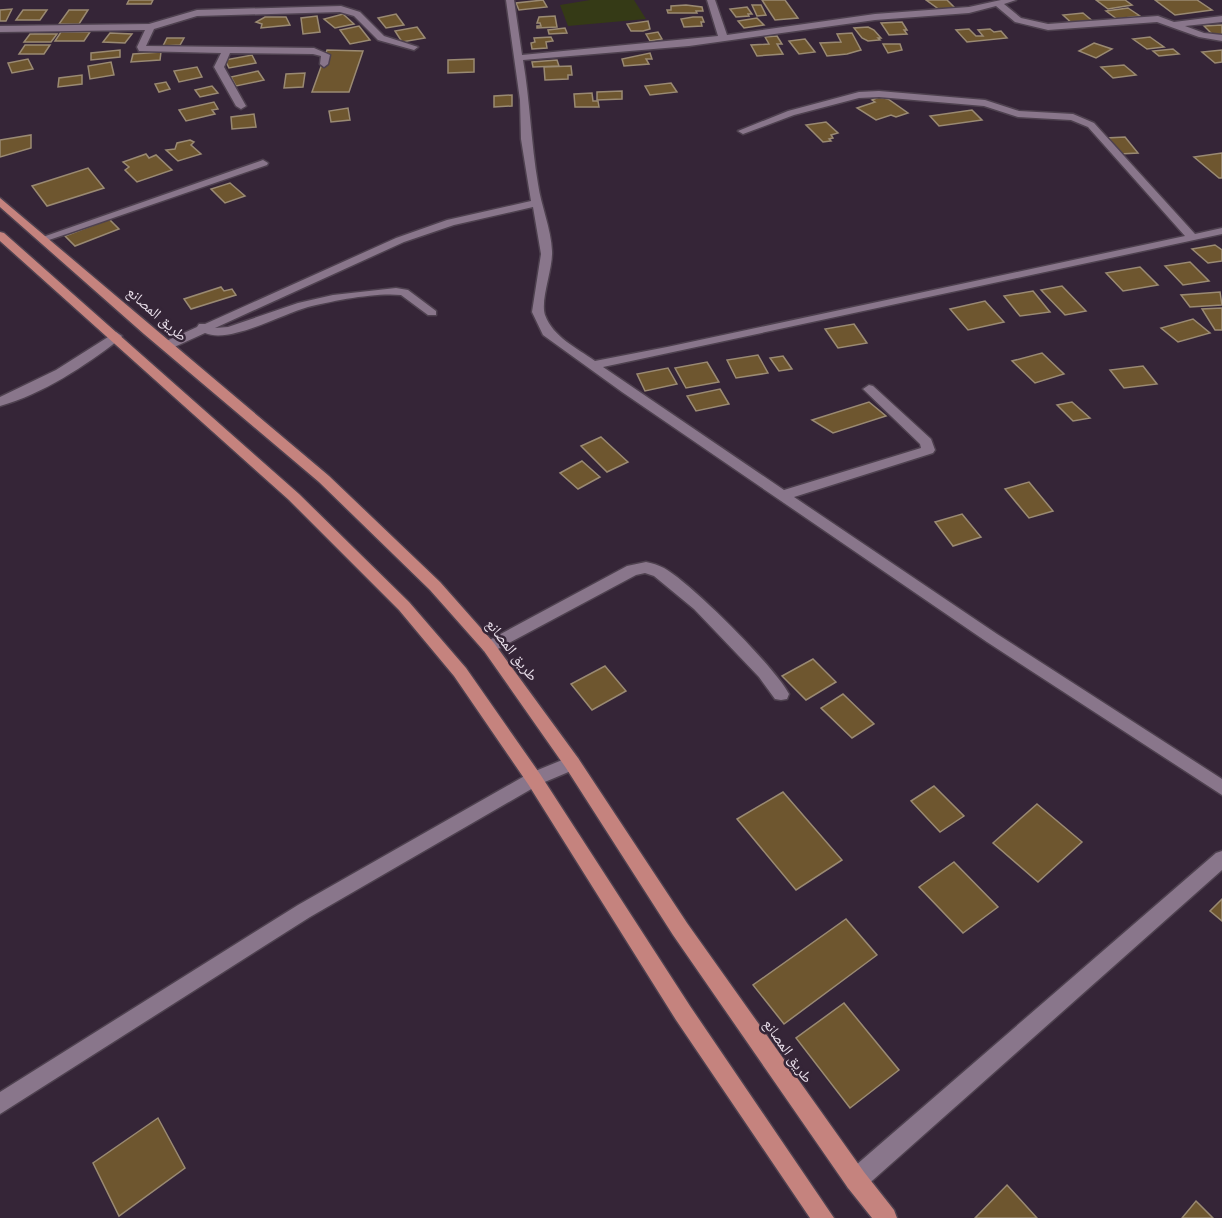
<svg xmlns="http://www.w3.org/2000/svg" width="1222" height="1218" viewBox="0 0 1222 1218" font-family="Ubuntu,'Noto Naskh Arabic',sans-serif">
  <style>
    .green { fill: #353a16 }
    .building { fill: #6e562f; stroke: #9a8a73; stroke-width: 1.5 }
    .lines { fill: none; stroke-linecap: round; stroke-linejoin: round }
    .minor-casing { stroke: #4e414f; stroke-width: 3 }
    .primary-casing { stroke: #4e414f; stroke-width: 3 }
    .minor { fill: #89768b; fill-rule: evenodd }
    .primary { fill: #c5837e; fill-rule: evenodd }
    .labels { text-anchor: middle; stroke-width: 5; stroke-linejoin: round; paint-order: stroke }
    .street-label { font-size: 15px; fill: #ebe1ec; stroke: #352537 }
  </style>
  <rect width="100%" height="100%" fill="#352537"/>
  <path class="green" d="M590,0H634L646,19L568,26L560,5Z"/>
  <g class="building">
    <path d="M129,0H153L151,4H127Z"/>
    <path d="M543,0L547,7L519,10L516,3Z"/>
    <path d="M762,0H785L798,18L775,20Z"/>
    <path d="M926,0H947L955,8L940,10Z"/>
    <path d="M1096,0H1125L1132,5L1108,9Z"/>
    <path d="M1155,0H1197L1212,10L1175,15Z"/>
    <path d="M686,5L702,7L703,11H696L697,13H668L667,10H671V6Z"/>
    <path d="M752,5H761L766,15L757,16Z"/>
    <path d="M747,7L752,14H748L749,16L736,17L730,9Z"/>
    <path d="M1128,8L1140,16L1117,19L1106,11Z"/>
    <path d="M12,9L6,21H0V10Z"/>
    <path d="M23,10H47L40,20H16Z"/>
    <path d="M69,10H88L79,24H59Z"/>
    <path d="M1083,13L1095,23L1075,26L1063,15Z"/>
    <path d="M343,14L354,24L335,28L324,19Z"/>
    <path d="M396,14L404,25L386,28L378,18Z"/>
    <path d="M317,16L320,32L303,34L301,18Z"/>
    <path d="M555,16L557,27L537,28V26H541L540,23H537L539,17Z"/>
    <path d="M265,17H286L290,25L261,28L262,24L256,22Z"/>
    <path d="M693,17H702L704,22H701L702,26L684,27L681,19Z"/>
    <path d="M757,18L764,25L744,28L738,21Z"/>
    <path d="M648,21L650,29L643,31H631L627,24Z"/>
    <path d="M902,22L907,30H904L907,34L889,35L881,23Z"/>
    <path d="M1222,25V35L1214,36L1204,26Z"/>
    <path d="M359,26L370,40L350,44L340,30Z"/>
    <path d="M417,27L425,38L402,42L395,31Z"/>
    <path d="M868,27L874,30L881,38H878L880,40L868,41L862,38L854,28Z"/>
    <path d="M565,28L567,33L549,34L548,30Z"/>
    <path d="M969,29L976,36H983L978,30L990,29L994,32L1001,31L1007,38L967,42L956,30Z"/>
    <path d="M61,32H90L84,41H55Z"/>
    <path d="M658,32L662,39L650,41L646,34Z"/>
    <path d="M110,33L132,34L125,43L103,42Z"/>
    <path d="M852,33L861,50L847,54L827,56L820,43L841,42L837,34Z"/>
    <path d="M30,34H57L51,42H24Z"/>
    <path d="M777,36L782,44H777L783,54L757,56L751,45L769,44L765,37Z"/>
    <path d="M551,37L553,41L546,42L547,48L532,49L531,43L535,42L534,38Z"/>
    <path d="M1150,37L1164,47L1147,49L1133,39Z"/>
    <path d="M167,38H184L180,45L163,46Z"/>
    <path d="M805,39L815,52L799,54L789,41Z"/>
    <path d="M1094,43L1112,49L1096,58L1079,51Z"/>
    <path d="M883,44H900L902,50L888,53Z"/>
    <path d="M25,45H50L44,54H19Z"/>
    <path d="M1173,49L1179,54L1159,56L1153,51Z"/>
    <path d="M120,50V57L91,60V53Z"/>
    <path d="M327,50L363,51L349,92H312Z"/>
    <path d="M1222,50V62L1215,63L1202,52Z"/>
    <path d="M161,52L160,60L131,62L133,54Z"/>
    <path d="M650,53L652,59H646L649,64L624,66L622,59Z"/>
    <path d="M252,55L256,63L229,68L225,60Z"/>
    <path d="M28,59L33,69L12,73L8,63Z"/>
    <path d="M474,59V72L448,73V60Z"/>
    <path d="M557,60L559,66L533,67L532,62Z"/>
    <path d="M111,62L114,75L90,79L88,66Z"/>
    <path d="M1124,65L1136,75L1113,78L1101,67Z"/>
    <path d="M571,66L572,75H568V79L545,80L544,67Z"/>
    <path d="M197,67L202,77L179,82L174,71Z"/>
    <path d="M258,71L264,80L236,86L231,77Z"/>
    <path d="M305,73L303,87L284,88L286,74Z"/>
    <path d="M82,75V84L58,87L59,78Z"/>
    <path d="M166,82L170,89L159,92L155,84Z"/>
    <path d="M671,83L677,92L650,95L645,86Z"/>
    <path d="M212,86L218,93L200,97L195,90Z"/>
    <path d="M622,91V99L597,100V92Z"/>
    <path d="M592,93L593,101H598L599,107H575L574,94Z"/>
    <path d="M512,95V106L494,107V96Z"/>
    <path d="M879,97L888,99L908,113L896,117L891,115L876,120L857,108L875,102L872,100Z"/>
    <path d="M214,102L218,109L212,110L215,114L186,121L179,110Z"/>
    <path d="M348,108L350,120L331,122L329,111Z"/>
    <path d="M972,110L982,120L939,126L930,116Z"/>
    <path d="M254,114L256,127L232,129L231,117Z"/>
    <path d="M826,122L838,133L831,135L833,138L829,139L831,141L823,142L806,125Z"/>
    <path d="M31,135V148L0,157V140Z"/>
    <path d="M1125,137L1138,153L1119,154L1106,138Z"/>
    <path d="M190,140L194,142L191,145L201,154L178,161L166,150L175,149L177,143Z"/>
    <path d="M1222,153V178H1219L1194,157Z"/>
    <path d="M146,154L149,158L156,155L172,170L137,182L125,170L129,167L123,162Z"/>
    <path d="M88,168L104,188L47,206L32,186Z"/>
    <path d="M230,183L245,196L225,203L211,189Z"/>
    <path d="M109,219L119,229L75,246L65,236Z"/>
    <path d="M1215,245L1222,250V261L1208,263L1192,249Z"/>
    <path d="M1190,262L1209,281L1183,285L1165,266Z"/>
    <path d="M1140,267L1158,285L1123,291L1106,273Z"/>
    <path d="M1062,286L1086,311L1065,315L1041,290Z"/>
    <path d="M221,287L224,291L232,289L236,295L191,309L184,299Z"/>
    <path d="M1033,291L1050,312L1020,316L1004,296Z"/>
    <path d="M1220,292L1222,305L1190,307L1181,295Z"/>
    <path d="M985,301L1004,322L968,330L950,309Z"/>
    <path d="M1222,308V330H1215L1202,309Z"/>
    <path d="M1193,319L1210,333L1178,342L1161,328Z"/>
    <path d="M854,324L867,343L838,348L825,329Z"/>
    <path d="M1042,353L1064,374L1035,383L1012,361Z"/>
    <path d="M758,355L768,373L736,378L727,360Z"/>
    <path d="M783,356L792,369L779,371L770,358Z"/>
    <path d="M707,362L719,382L686,388L675,368Z"/>
    <path d="M1143,366L1157,384L1124,388L1110,370Z"/>
    <path d="M668,368L677,384L645,391L637,374Z"/>
    <path d="M720,389L729,404L696,411L687,396Z"/>
    <path d="M869,402L886,416L833,433L812,420Z"/>
    <path d="M1072,402L1090,418L1073,421L1057,405Z"/>
    <path d="M601,437L628,462L607,472L581,446Z"/>
    <path d="M582,461L600,477L578,489L560,473Z"/>
    <path d="M1029,482L1053,511L1029,518L1005,489Z"/>
    <path d="M962,514L981,537L953,546L935,522Z"/>
    <path d="M813,659L836,682L806,700L782,676Z"/>
    <path d="M605,666L626,691L592,710L571,684Z"/>
    <path d="M843,694L874,724L852,738L821,708Z"/>
    <path d="M934,786L964,816L940,832L911,801Z"/>
    <path d="M783,792L842,860L796,890L737,819Z"/>
    <path d="M1037,804L1082,842L1038,882L993,843Z"/>
    <path d="M954,862L998,907L963,933L919,887Z"/>
    <path d="M1222,899V921L1210,911Z"/>
    <path d="M846,919L877,955L784,1024L753,985Z"/>
    <path d="M844,1003L899,1070L850,1108L796,1038Z"/>
    <path d="M158,1118L185,1168L119,1216L93,1163Z"/>
    <path d="M1007,1185L1037,1218H975Z"/>
    <path d="M1196,1201L1213,1218H1182Z"/>
  </g>
  <g class="lines">
    <g class="minor-casing">
      <g id="minor">
        <path d="M506,0H514L522,55L718,36L707,0H715L727,35L875,14L969,7L1001,0H1016L1004,4L1021,18L1048,24L1158,16L1174,22L1222,16V22L1185,26L1204,33L1222,35V41L1199,37L1157,22L1048,30L1015,22L996,6L969,13L875,20L689,46L523,60C530,101 531,143 538,184C541,206 551,228 552,251C553,269 540,300 545,315C553,337 577,348 595,361L667,347L1185,236L1088,127L1071,120L1018,117L984,106L879,97L859,98L794,115L743,134L738,131L788,111L859,92L879,91L985,100L1019,111L1073,114L1094,123L1195,234L1222,228V234L603,367L784,490L921,448L920,444L863,389L869,385L873,386L931,439L935,450L933,453L794,497L997,634L1222,779V795L987,642L622,392L543,335L532,312L541,254L533,207L454,225L404,242L215,328L228,327L298,303L333,295L396,288L408,290L436,311V315H428L401,295C377,292 331,301 308,307C282,314 230,344 205,333L170,349H162V343L197,327L199,324H205L396,238L447,220L531,201L521,139L520,100Z"/>
        <path d="M341,6L360,12L384,36L418,47L414,50L378,40L354,16L340,12L197,16L154,29L146,46L314,48L330,55L328,64L324,67L320,64L321,56L313,54L230,53L224,67L246,106L241,109L236,106L214,67L221,53L139,51L137,47L145,30L0,32V26L149,24L197,10Z"/>
        <path d="M263,160L268,163L267,165L49,240H41L40,238Z"/>
        <path d="M116,332L122,336L120,339C85,366 43,394 0,406V397L56,370Z"/>
        <path d="M646,562C652,563 658,565 664,568C691,583 775,667 789,694L787,699L781,700L775,699L759,677L694,609L654,576L645,573L636,575L494,651H484L481,647L484,643L627,566Z"/>
        <path d="M572,756L578,758L580,763L578,768L540,784L310,917L0,1114V1092L298,905L528,774Z"/>
        <path d="M1222,851V870L864,1188L856,1191L848,1188L845,1180L848,1172L1216,853Z"/>
      </g>
    </g>
    <g class="primary-casing">
      <g id="primary">
        <path d="M0,198L329,476L440,582L494,643L578,758L687,923L864,1172L894,1210L897,1218H872L848,1188L673,935L566,768L484,651L430,590L319,482L144,334L0,207Z"/>
        <path d="M0,232L4,233L299,494L409,602L466,668L540,774L690,1006L834,1218H810L676,1020L528,784L454,676L399,610L289,500L0,241Z"/>
      </g>
    </g>
    <use href="#minor" class="minor"/>
    <use href="#primary" class="primary"/>
  </g>
  <g class="labels">
    <g class="street-label">
      <text transform="translate(157 314) rotate(41)" y="5">طريق المصانع</text>
      <text transform="translate(512 650) rotate(52)" y="5">طريق المصانع</text>
      <text transform="translate(788 1051) rotate(55)" y="5">طريق المصانع</text>
    </g>
  </g>
</svg>
